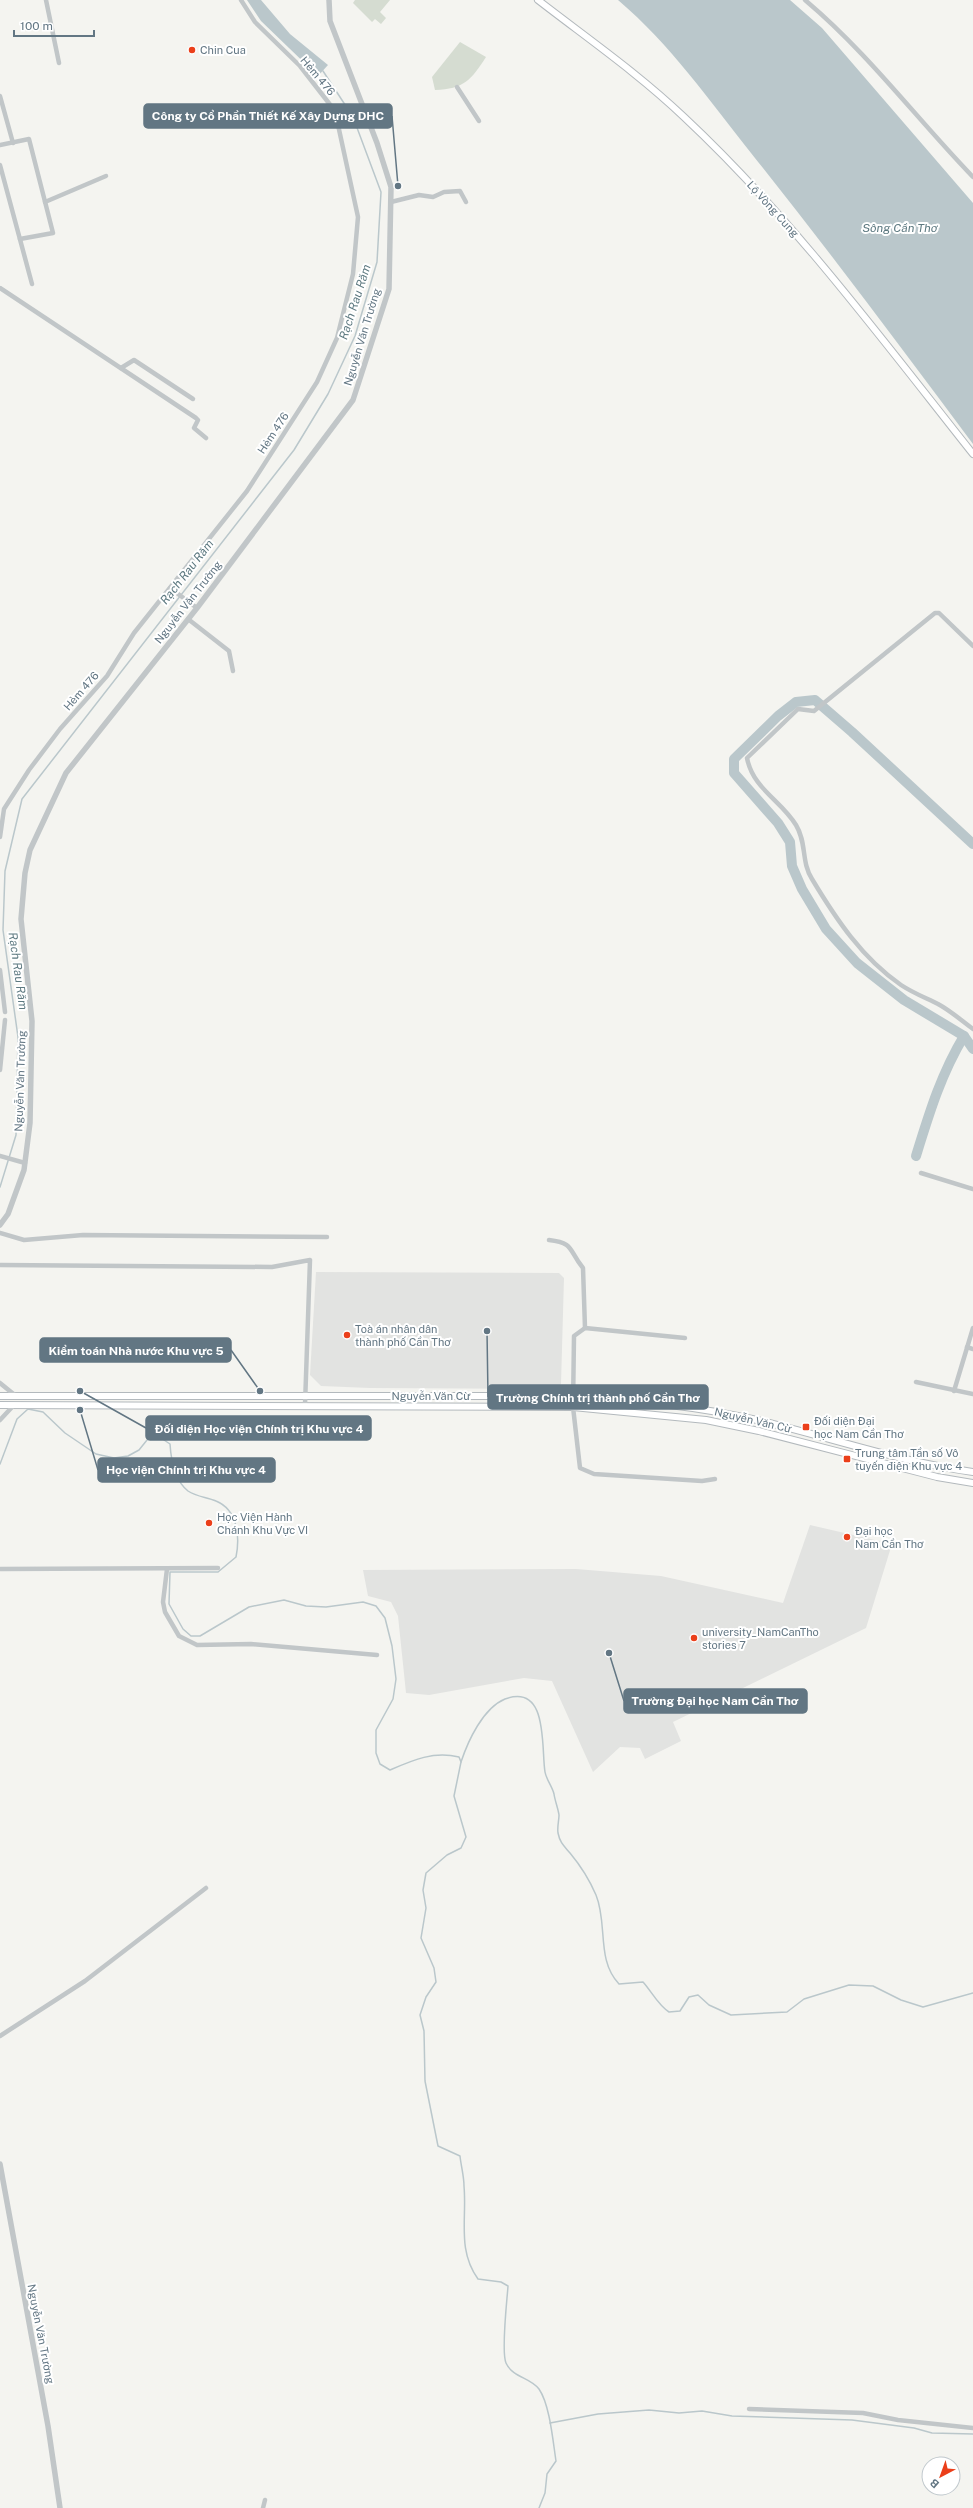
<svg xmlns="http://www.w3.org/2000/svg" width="973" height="2508" viewBox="0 0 973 2508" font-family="'Public Sans',sans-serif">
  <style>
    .built { fill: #e2e3e1 }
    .green { fill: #d5dcd1 }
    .water { fill: #bac7cb }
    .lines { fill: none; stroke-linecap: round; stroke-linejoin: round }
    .stream { stroke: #bac7cb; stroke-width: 1.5 }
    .river { stroke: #bac7cb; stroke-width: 10 }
    .secondary-casing { stroke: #b3b9bd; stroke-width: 8 }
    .minor { stroke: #c1c6c8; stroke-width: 4.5 }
    .tertiary { stroke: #c1c6c8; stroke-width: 5.5 }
    .secondary { stroke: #fff; stroke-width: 6 }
    .poi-dot { fill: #eb3f1a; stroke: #fff; stroke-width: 1.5 }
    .labels { text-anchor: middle; stroke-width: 4; stroke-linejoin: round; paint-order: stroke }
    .poi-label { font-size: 11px; fill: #627683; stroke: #fff; text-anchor: start }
    .street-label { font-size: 11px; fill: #627683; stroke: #fff }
    .water-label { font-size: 12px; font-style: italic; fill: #5d7980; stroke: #fff }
    .leader { fill: none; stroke: #627683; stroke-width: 1.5 }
    .callout-dot { fill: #627683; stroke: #fff; stroke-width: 1.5 }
    .callout { fill: #627683; stroke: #627683; stroke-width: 1.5 }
    .callout-label { font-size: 12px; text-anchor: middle; font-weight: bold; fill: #fff }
  </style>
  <rect width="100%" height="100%" fill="#f4f4f0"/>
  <g class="built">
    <path d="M316,1272L559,1273L564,1278L561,1384L556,1389L370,1388L321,1386L310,1375Z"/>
    <path d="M810,1525L892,1544L866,1628L673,1722L681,1741L645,1759L640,1748L620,1747L593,1772L552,1681L524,1678L429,1695L406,1693L398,1616L391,1602L368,1596L363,1570L576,1569L661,1576L783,1603Z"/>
  </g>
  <g class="green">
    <path d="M355,0H390L380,12L386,18L381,24L375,19L372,22L353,3Z"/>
    <path d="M460,42L486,57C471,80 464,89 435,90L432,77Z"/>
  </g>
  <g class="water">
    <path d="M247,0H261L290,34L328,65L318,76L261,21Z"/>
    <path d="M618,0H790L822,28L973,203V444C900,346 827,248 751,153C709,100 670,44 618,0Z"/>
  </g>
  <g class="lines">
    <g class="stream">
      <path d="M0,1187L16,1135L18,1037L3,930L5,871L22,799L294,450L328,394L355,336L377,262L381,192L353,117L323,71"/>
      <path d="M0,1464L17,1419L28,1409L43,1412L65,1433L96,1454L114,1458L128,1456L139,1450L147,1440L158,1436L170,1444C171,1460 174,1480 188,1491C197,1497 207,1497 216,1501C238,1510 240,1537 236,1557L218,1572H170L169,1604L183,1629L191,1636H200L249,1607L284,1600L306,1606L326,1607L363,1602L376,1606L385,1618L392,1646L396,1679L393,1699L376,1730V1753L380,1764L390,1770C413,1760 433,1751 459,1757L461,1762C468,1741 483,1708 505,1699C549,1683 541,1748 545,1772C546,1779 552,1786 554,1794C555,1801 558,1808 559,1815C559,1821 557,1827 558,1833C560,1843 564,1846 570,1853C580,1865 590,1881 596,1895C608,1924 596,1960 619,1984L643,1982C652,1992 658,2005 669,2012L680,2011L689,1997L698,1995L709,2005L731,2015L787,2012L804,1999L849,1985L873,1986L901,2000L923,2007L973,1993"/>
      <path d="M461,1762L454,1796L466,1837L461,1848L447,1855L426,1873L423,1890L426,1908L421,1938L434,1968L436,1982L426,1997L420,2015L424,2031L425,2081L438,2146L460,2156C461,2166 464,2176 464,2186C467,2219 457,2250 478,2279L501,2282L508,2286C507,2301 501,2352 506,2363C513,2378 530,2377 539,2389C550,2405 553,2442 556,2461L547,2474L545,2493L539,2508"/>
      <path d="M550,2423L598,2414L649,2410L679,2413L702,2411L732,2416L852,2420L914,2428L932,2433L973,2434"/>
    </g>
    <g class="river">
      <path d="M973,844L852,732L815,700L796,702L778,716L734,759V773L778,823L790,842L792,866L802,889L826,929L857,963L904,1000L964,1036L973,1049"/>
      <path d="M916,1156C929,1114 941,1074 964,1036"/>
    </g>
    <g class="secondary-casing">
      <g id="secondary">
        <path d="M538,0C587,38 639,74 684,117C792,218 881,338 973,454"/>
        <path d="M0,1396H574C636,1401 696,1406 757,1420C829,1437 900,1462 973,1472"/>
        <path d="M0,1405L573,1407L706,1420L759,1431L937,1477L973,1483"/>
      </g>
    </g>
    <g class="minor">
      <path d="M46,0L59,63"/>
      <path d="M805,0C868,53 916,118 973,177"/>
      <path d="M457,87L479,121"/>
      <path d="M0,96L13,143"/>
      <path d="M0,145L29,139L53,233L20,239"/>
      <path d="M0,165L32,284"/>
      <path d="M45,202L106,176"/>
      <path d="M391,202L419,195L433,197L444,192L460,191L466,202"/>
      <path d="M0,288L196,418L198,420L194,428L206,438"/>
      <path d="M121,368L134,360L193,399"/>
      <path d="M170,588L197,608"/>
      <path d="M188,619L229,651L233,671"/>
      <path d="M973,646L939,613H935L814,711L798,709L747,758C753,789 781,800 796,825C807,843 801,862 812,879C836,919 862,958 901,985C913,993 926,998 938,1004C951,1011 962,1021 973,1029"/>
      <path d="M0,837L4,809L29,770L60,729L107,676L134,633L247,491L317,382L337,338L353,274L358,217L335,111L300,66L255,22L241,0"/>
      <path d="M0,970L5,1012"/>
      <path d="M0,1070L5,1020"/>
      <path d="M0,1156L25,1163"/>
      <path d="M921,1173L973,1189"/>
      <path d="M0,1233L24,1240L83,1235L327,1237"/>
      <path d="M549,1240C575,1243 568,1250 583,1268L585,1328"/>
      <path d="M0,1265L272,1267L310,1260L305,1405"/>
      <path d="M685,1338L585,1328L574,1336L573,1407L580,1468L594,1474L702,1481L715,1479"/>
      <path d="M967,1347L973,1349"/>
      <path d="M916,1382L973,1394"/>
      <path d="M0,1383L16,1396"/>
      <path d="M954,1391L973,1328"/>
      <path d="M0,1420L14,1405"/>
      <path d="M0,1569L218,1568"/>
      <path d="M167,1569L163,1602L165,1612L179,1636L197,1645L251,1644L377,1655"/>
      <path d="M0,2036L85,1981L206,1888"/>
      <path d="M749,2409L863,2413L898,2420L973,2428"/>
      <path d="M263,2508L265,2500"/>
    </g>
    <g class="tertiary">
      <path d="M0,1225L8,1214L24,1170L30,1123L32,1021L21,919L25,873L30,850L66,773L197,608L353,400L389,289L391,187L377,143L330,21L329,0"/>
      <path d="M0,2164L48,2426L60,2508"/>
    </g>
    <use href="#secondary" class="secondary"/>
  </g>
  <g class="poi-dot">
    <circle cx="192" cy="50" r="4"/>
    <circle cx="347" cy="1335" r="4"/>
    <rect x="802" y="1423" width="8" height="8" rx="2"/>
    <rect x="843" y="1455" width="8" height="8" rx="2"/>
    <circle cx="209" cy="1523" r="4"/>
    <circle cx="847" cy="1537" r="4"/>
    <circle cx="694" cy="1638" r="4"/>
  </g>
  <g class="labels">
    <g class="poi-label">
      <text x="200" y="54">Chin Cua</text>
      <text x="355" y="1333">Toà án nhân dân<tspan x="355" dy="13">thành phố Cần Thơ</tspan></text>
      <text x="814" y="1425">Đối diện Đại<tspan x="814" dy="13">học Nam Cần Thơ</tspan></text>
      <text x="855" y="1457">Trung tâm Tần số Vô<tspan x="855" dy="13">tuyến điện Khu vực 4</tspan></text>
      <text x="217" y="1521">Học Viện Hành<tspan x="217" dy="13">Chánh Khu Vực VI</tspan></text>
      <text x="855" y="1535">Đại học<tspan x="855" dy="13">Nam Cần Thơ</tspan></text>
      <text x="702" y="1636">university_NamCanTho<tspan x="702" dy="13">stories 7</tspan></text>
    </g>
    <g class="street-label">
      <text transform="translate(318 76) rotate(50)" y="4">Hẻm 476</text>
      <text transform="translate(773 209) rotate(48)" y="4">Lộ Vòng Cung</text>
      <text transform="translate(362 337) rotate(-73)" y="4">Nguyễn Văn Trường</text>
      <text transform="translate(273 433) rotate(-57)" y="4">Hẻm 476</text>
      <text transform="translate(188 602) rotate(-52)" y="4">Nguyễn Văn Trường</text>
      <text transform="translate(81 691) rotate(-49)" y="4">Hẻm 476</text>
      <text transform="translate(20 1081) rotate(-88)" y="4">Nguyễn Văn Trường</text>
      <text x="431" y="1400">Nguyễn Văn Cừ</text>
      <text transform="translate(753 1420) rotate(13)" y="4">Nguyễn Văn Cừ</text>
      <text transform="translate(41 2334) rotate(79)" y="4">Nguyễn Văn Trường</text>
    </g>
    <g class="water-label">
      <text x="900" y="232">Sông Cần Thơ</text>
      <text transform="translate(355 302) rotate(-72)" y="4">Rạch Rau Răm</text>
      <text transform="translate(187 572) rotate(-52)" y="4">Rạch Rau Răm</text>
      <text transform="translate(18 971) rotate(82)" y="4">Rạch Rau Răm</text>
    </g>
  </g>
  <path class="leader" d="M398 186L392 116M260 1391L231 1350M487 1331L488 1397M80 1391L146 1428M80 1410L98 1470M609 1653L624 1701"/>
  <g class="callout-dot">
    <circle cx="398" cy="186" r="4"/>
    <circle cx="260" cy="1391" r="4"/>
    <circle cx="487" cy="1331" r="4"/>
    <circle cx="80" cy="1391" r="4"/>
    <circle cx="80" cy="1410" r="4"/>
    <circle cx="609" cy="1653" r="4"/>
  </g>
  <g class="callout">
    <rect x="144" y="104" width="248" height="24" rx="4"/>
    <rect x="40" y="1338" width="191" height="24" rx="4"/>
    <rect x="488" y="1385" width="220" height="24" rx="4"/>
    <rect x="146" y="1416" width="225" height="24" rx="4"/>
    <rect x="98" y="1458" width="177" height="24" rx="4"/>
    <rect x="624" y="1689" width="183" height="24" rx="4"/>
  </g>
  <g class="callout-label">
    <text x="268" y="120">Công ty Cổ Phần Thiết Kế Xây Dựng DHC</text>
    <text x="136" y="1355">Kiểm toán Nhà nước Khu vực 5</text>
    <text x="598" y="1402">Trường Chính trị thành phố Cần Thơ</text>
    <text x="259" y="1433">Đối diện Học viện Chính trị Khu vực 4</text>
    <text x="186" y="1474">Học viện Chính trị Khu vực 4</text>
    <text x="715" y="1705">Trường Đại học Nam Cần Thơ</text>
  </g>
  <g transform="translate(941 2476) rotate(221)"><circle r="19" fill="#ffffff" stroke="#c0c8cd"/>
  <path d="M0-3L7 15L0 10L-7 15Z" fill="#eb3f1a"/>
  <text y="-6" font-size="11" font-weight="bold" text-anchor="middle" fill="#627683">B</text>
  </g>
  <path d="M14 30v6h80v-6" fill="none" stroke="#627683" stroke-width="2"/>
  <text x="20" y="30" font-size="12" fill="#627683" stroke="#ffffff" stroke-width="3" paint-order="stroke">100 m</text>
</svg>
